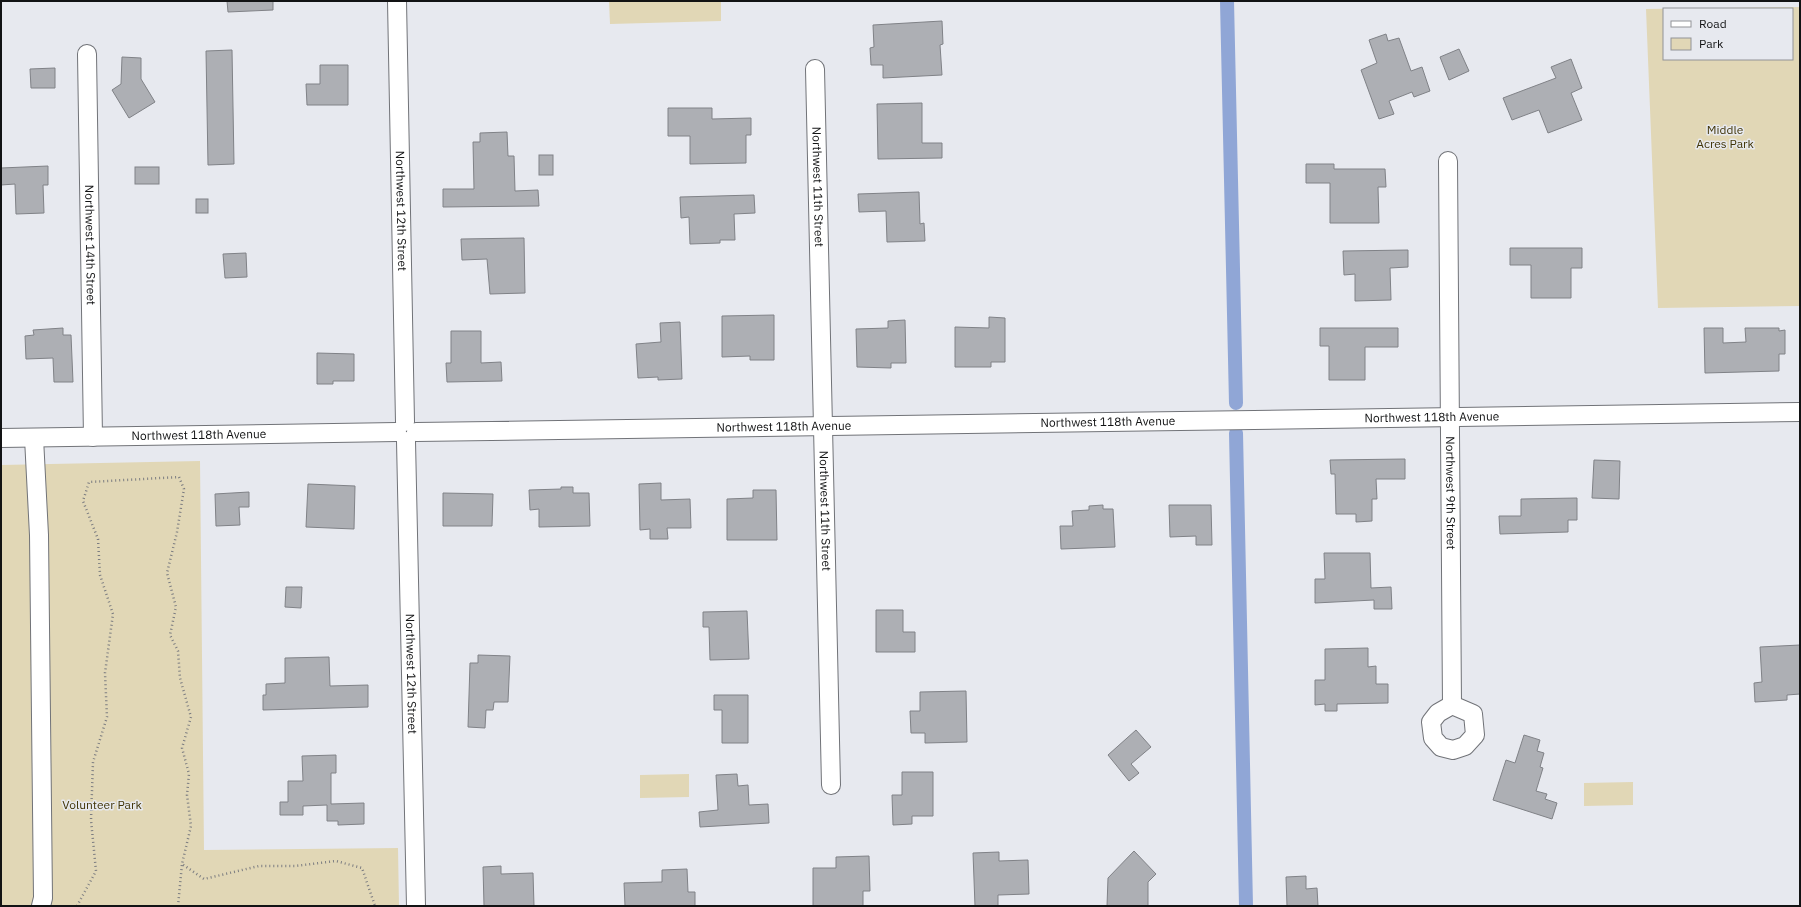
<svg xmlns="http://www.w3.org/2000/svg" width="1801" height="907" viewBox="0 0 1801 907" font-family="'IBM Plex Sans',sans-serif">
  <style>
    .green { fill: #e1d7b6; fill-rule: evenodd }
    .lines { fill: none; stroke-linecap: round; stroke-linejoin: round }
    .canal { stroke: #90a6d6; stroke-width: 14 }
    .building { fill: #adafb4; stroke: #808287 }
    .minor-casing { stroke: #717378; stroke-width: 20 }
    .path { stroke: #7c7d81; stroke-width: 2.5; stroke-dasharray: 1 3; stroke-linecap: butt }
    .minor { stroke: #fff; stroke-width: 18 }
    .labels { text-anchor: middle; stroke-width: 3; stroke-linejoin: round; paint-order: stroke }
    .park-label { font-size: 12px; fill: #413507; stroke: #e7e9ef }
    .street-label { font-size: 12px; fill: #121314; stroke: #e7e9ef }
  </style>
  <rect width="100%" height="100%" fill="#e7e9ef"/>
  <g class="green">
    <path d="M609,1H721V21L610,24Z"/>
    <path d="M1800,7V306L1658,308L1646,9ZM1664,9H1792V59H1664Z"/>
    <path d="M200,461L204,850L398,848L399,906H1V465Z"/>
    <path d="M689,774V797L640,798V775Z"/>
    <path d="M1633,782V805L1584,806V783Z"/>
  </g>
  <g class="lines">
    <g class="canal">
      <path d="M1227,1L1236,403"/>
      <path d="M1236,433L1246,906"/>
    </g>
  </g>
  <g class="building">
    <path d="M227,1H273V10L228,12Z"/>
    <path d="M942,21L943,44L940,45L942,75L883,78V65H871L870,48L874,47L873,25Z"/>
    <path d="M1386,34L1388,41L1399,38L1411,71L1422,67L1430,91L1414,97L1412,92L1389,101L1394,114L1379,119L1361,70L1377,63L1369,40Z"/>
    <path d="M1459,49L1469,71L1449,80L1440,57Z"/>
    <path d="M232,50L234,164L208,165L206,51Z"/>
    <path d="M122,57L141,58V79L155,102L129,118L112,90L121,84Z"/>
    <path d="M1571,59L1582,88L1571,93L1582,120L1548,133L1539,110L1512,120L1503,98L1556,78L1551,67Z"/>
    <path d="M320,65H348V105H307L306,84H320Z"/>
    <path d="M55,68V88H31L30,69Z"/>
    <path d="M922,103V143H942V158L878,159L877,104Z"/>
    <path d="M668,108H712V119L751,118V135H746V163L690,164V136H668Z"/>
    <path d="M507,132L508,156H514L515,191L538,190L539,206L443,207V189H474L473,142H480V133Z"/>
    <rect x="539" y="155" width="14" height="20"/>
    <path d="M1306,164H1334V169H1385L1386,187H1378L1379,223H1330V183H1306Z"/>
    <path d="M48,166V185H43L44,213L16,214L15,184L1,185V168Z"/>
    <rect x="135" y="167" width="24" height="17"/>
    <path d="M919,192L920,224L924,223L925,241L887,242L886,211L859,212L858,194Z"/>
    <path d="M754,195L755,213L734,214L735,240H720V243L690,244L689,217L681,218L680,197Z"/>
    <rect x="196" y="199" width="12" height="14"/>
    <path d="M524,238L525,293L490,294L487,259L462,260L461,239Z"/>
    <path d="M1510,248H1582V268H1571V298H1531V265H1510Z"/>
    <path d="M1408,250V267L1390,268L1391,300L1355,301V274L1344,275L1343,251Z"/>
    <path d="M246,253L247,277L225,278L223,254Z"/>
    <path d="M774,315V360H750V356L722,357V316Z"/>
    <path d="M989,317L1005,318V362H991V367H955V327L989,328Z"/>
    <path d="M905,320L906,363H891V368L857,367L856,329L888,328V321Z"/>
    <path d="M680,322L682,379L658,380V377L638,378L636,344L661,342L660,323Z"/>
    <path d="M63,328V335H71L73,382H54L53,358L26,359L25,336L34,335L33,330Z"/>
    <path d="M1320,328H1398V347H1365V380H1329V346H1320Z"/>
    <path d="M1704,328H1723V343L1746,342L1745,328H1779V331L1785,330V354H1779V371L1705,373Z"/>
    <path d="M451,331H481V363L501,362L502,381L447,382L446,363H451Z"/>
    <path d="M317,353L354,354V381H333V384H317Z"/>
    <path d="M1405,459V479H1376L1377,499H1372V521L1356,522V514H1336L1335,474H1331L1330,460Z"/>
    <path d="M1594,460L1620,461L1619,499L1592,498Z"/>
    <path d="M661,483V500L690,499L691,528H667L668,539H650V529L640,530L639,484Z"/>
    <path d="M308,484L355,486L354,529L306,527Z"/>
    <path d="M561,487H573V493H589L590,526L539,527V509L530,510L529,490L561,489Z"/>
    <path d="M753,490H776L777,540H727V499L753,498Z"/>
    <path d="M249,492V507H239L240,525L216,526L215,494Z"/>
    <path d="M443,493L493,494L492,526H443Z"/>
    <path d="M1577,498V520H1568V532L1500,534L1499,516H1521V499Z"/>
    <path d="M1103,505V509H1113L1115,547L1061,549L1060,526H1073L1072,511L1089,510V506Z"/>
    <path d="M1169,505H1211L1212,545H1196V536L1170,537Z"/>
    <path d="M1324,553H1370L1371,588L1391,587L1392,609H1374V600L1315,603V579H1325Z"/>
    <path d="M286,587H302L301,608L285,607Z"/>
    <path d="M876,610H903V632H915V652H876Z"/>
    <path d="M747,611L749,659L710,660L709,627H703V612Z"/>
    <path d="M1800,645V694L1787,695V700L1755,702L1754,683L1762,682L1760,647Z"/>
    <path d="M1368,648V667L1376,666V684H1388V703L1337,704V711H1325V704L1315,705V680H1325V649Z"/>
    <path d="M478,655L510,656L508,702H494L493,710H486L485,728L468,727L470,663H478Z"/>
    <path d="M329,657L330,686L368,685V707L263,710V695H266V684L285,683V658Z"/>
    <path d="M966,691L967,742L925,743V733H911L910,711H920V692Z"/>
    <path d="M714,695H748V743H722V710H714Z"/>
    <path d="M1136,730L1151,747L1131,764L1139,773L1129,781L1108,755Z"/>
    <path d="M1524,735L1540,740L1537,751L1544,753L1540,767L1543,768L1536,791L1547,794L1545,799L1557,803L1552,819L1493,800L1506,760L1515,763Z"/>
    <path d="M336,755V773H331V804L364,803V824L338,825V821H327V805L303,806V815H280V802H288V781H303L302,756Z"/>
    <path d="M902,772H933V816H912V824L893,825L892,795H902Z"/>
    <path d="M737,774L738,786L748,785L749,805L768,804L769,823L700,827L699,812L718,810L716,775Z"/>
    <path d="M1134,851L1156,874L1148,882V906H1107L1108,878Z"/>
    <path d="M999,852V861L1028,860L1029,894L998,895V906H975L973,853Z"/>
    <path d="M869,856L870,891H863V906H813V868H836V857Z"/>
    <path d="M501,866V874L533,873L534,906H484L483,867Z"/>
    <path d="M687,869L688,892H695V906H625L624,883L662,882V870Z"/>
    <path d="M1306,876V889L1317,888L1318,906H1287L1286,877Z"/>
  </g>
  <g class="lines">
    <g class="minor-casing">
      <g id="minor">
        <path id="s1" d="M397,1L405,422"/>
        <path id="s2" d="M87,54L93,437"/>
        <path id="s3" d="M815,69L831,785"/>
        <path id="s4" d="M1448,161L1452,705L1438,713L1431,722L1433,738L1441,747L1453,750L1465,746L1475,735L1473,714L1452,705"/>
        <path id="s5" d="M416,432L1800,412"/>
        <path id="s6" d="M1,438L397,432"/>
        <path d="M34,438L39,535L43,898L41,906"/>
        <path id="s7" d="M406,441L416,906"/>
      </g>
    </g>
    <g class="path">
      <path d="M77,906L96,871L91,820L93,762L107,717L105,673L113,614L100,575L98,539L83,501L89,482L179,477L184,489L177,532L167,573L176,607L170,635L178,651L180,678L191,717L182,748L189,774L187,795L191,826L182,864L204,879L259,866H295L336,861L362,868L375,906"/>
      <path d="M178,906L182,864"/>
    </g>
    <use href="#minor" class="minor"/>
  </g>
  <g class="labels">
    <g class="park-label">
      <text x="1725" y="134">Middle<tspan x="1725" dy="14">Acres Park</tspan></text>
      <text x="102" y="809">Volunteer Park</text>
    </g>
    <g class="street-label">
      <text dy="4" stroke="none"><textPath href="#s3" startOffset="118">Northwest 11th Street</textPath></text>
      <text dy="4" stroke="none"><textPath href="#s1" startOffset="210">Northwest 12th Street</textPath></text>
      <text dy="4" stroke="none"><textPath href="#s2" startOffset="191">Northwest 14th Street</textPath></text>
      <text dy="4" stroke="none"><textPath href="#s5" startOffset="1016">Northwest 118th Avenue</textPath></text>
      <text dy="4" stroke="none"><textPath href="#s5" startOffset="692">Northwest 118th Avenue</textPath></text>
      <text dy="4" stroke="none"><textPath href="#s5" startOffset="368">Northwest 118th Avenue</textPath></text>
      <text dy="4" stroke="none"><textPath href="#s6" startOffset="198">Northwest 118th Avenue</textPath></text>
      <text dy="4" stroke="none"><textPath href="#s4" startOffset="332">Northwest 9th Street</textPath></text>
      <text dy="4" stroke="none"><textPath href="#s3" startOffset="442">Northwest 11th Street</textPath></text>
      <text dy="4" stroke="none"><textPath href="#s7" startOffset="233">Northwest 12th Street</textPath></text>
    </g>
  </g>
  <rect width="1801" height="907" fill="none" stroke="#121314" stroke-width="4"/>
  <rect x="1663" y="8" width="130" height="52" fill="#e7e9ef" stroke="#929397"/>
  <rect x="1671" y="21" width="20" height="6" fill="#ffffff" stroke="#929397"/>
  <text x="1699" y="28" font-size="12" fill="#121314">Road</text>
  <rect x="1671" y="38" width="20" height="12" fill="#e1d7b6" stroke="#929397"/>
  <text x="1699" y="48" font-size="12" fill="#121314">Park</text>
</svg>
